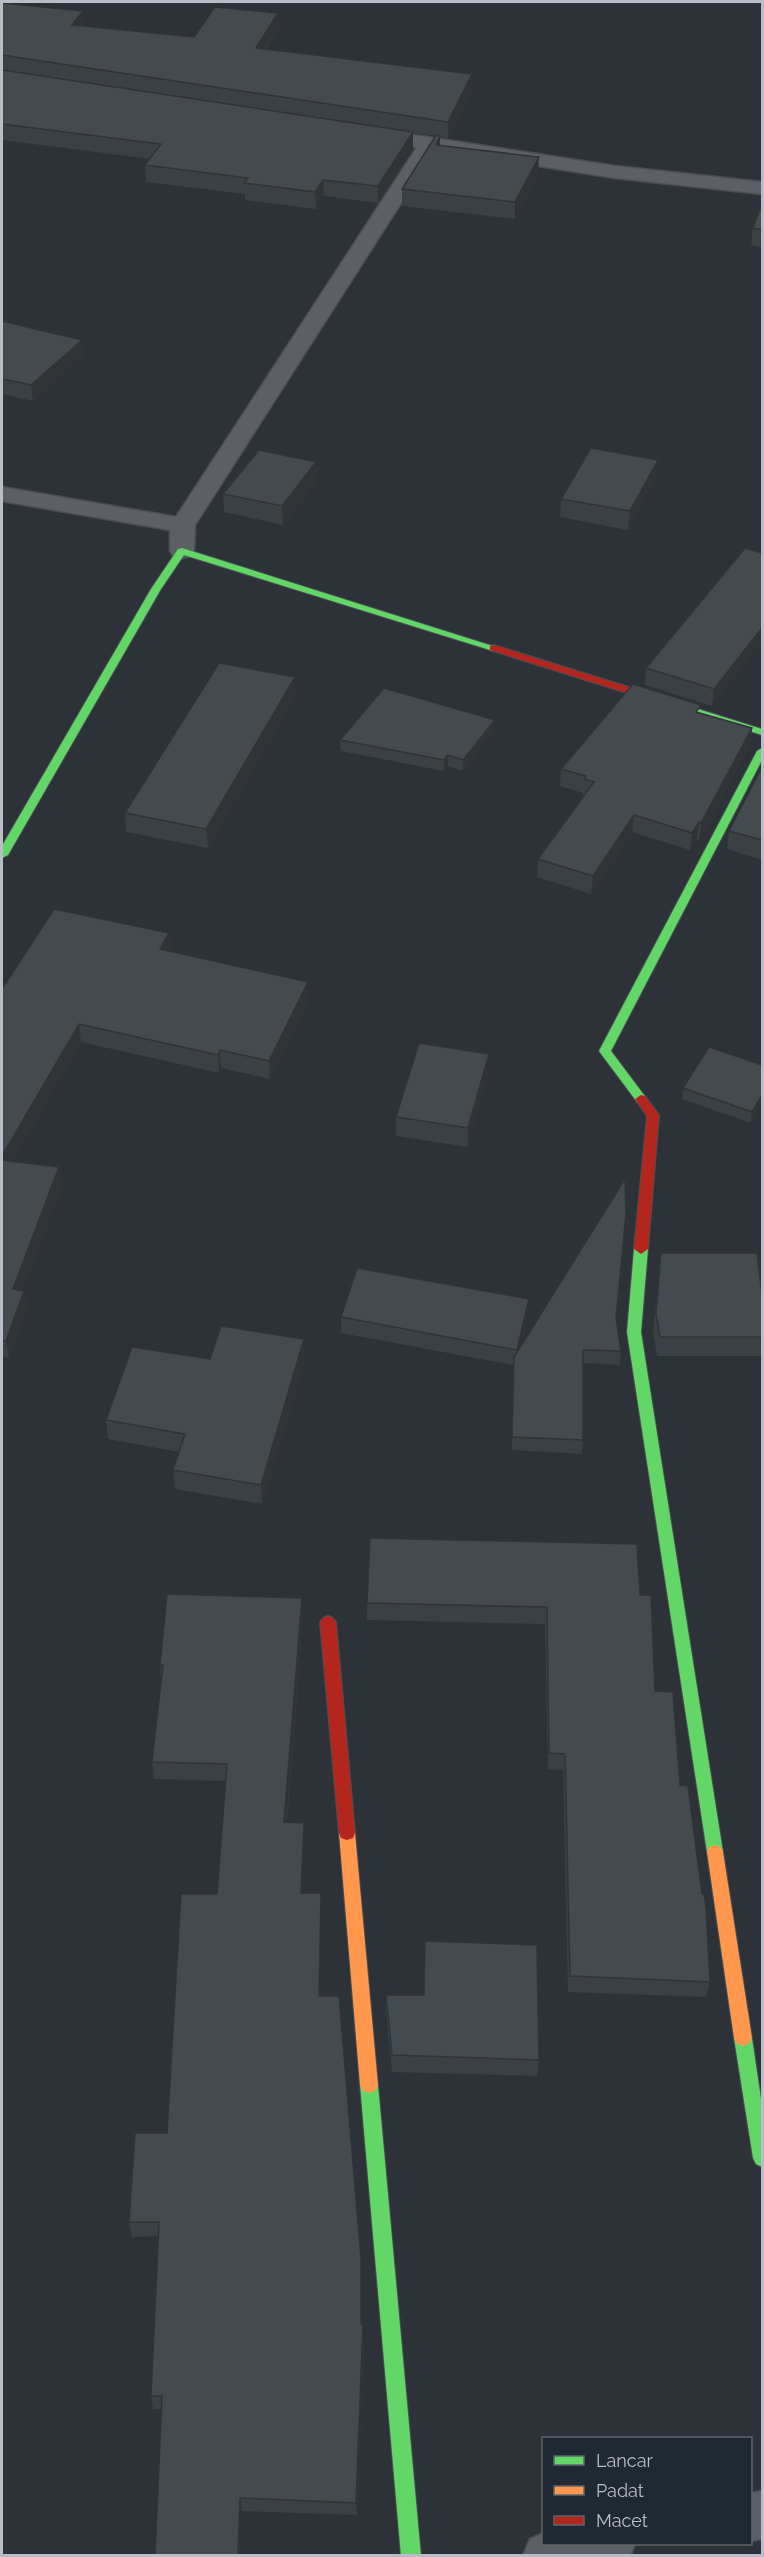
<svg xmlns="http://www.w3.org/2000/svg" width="764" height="2557" viewBox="0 0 764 2557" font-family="Raleway,sans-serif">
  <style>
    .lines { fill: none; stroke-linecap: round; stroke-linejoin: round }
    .street-casing { stroke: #4a4e53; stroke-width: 3 }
    .fast-casing { stroke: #4a4e53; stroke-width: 2 }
    .slow-casing { stroke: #4a4e53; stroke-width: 2 }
    .jam-casing { stroke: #4a4e53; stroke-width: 2 }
    .street { fill: #5c6066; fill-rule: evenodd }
    .fast { fill: #63d668; fill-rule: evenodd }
    .slow { fill: #ff974d; fill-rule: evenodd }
    .jam { fill: #b3261e; fill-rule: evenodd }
    .wall { fill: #3b4044 }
    .shaded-wall { fill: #303437 }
    .building { fill: #454a4f; stroke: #303437; stroke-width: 1.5 }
  </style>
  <rect width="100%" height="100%" fill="#2c3238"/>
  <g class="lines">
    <g class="street-casing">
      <g id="street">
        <path d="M368,128L615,166L762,182V194L615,178L435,150L195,525L194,551L191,556L182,558L173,556L170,551V530L2,501V487L176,517L417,147L361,138L358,134L361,130Z"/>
        <path d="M762,2491V2539L750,2541V2493Z"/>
        <path d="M544,2533V2544H635L630,2556H523L530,2539Z"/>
      </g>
    </g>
    <g class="fast-casing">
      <g id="fast">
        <path d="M182,548L499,648L494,651L490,650L184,555L161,589L8,855L2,858V846L151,589L178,549Z"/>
        <path d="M682,704L762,729V735L678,709V705Z"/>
        <path d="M762,748V760L611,1051L647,1099L641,1103L637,1102L599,1051L757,751Z"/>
        <path d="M641,1244L648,1249L641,1332L723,1852L721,1857L715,1859L709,1857L707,1852L627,1332L634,1249Z"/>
        <path d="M743,2030L749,2032L752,2038L762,2106V2167L756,2164L753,2158L734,2038L737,2032Z"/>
        <path d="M369,2077L375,2079L378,2085L421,2556H401L360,2085L363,2079Z"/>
      </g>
    </g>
    <g class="slow-casing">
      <g id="slow">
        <path d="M347,1826L353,1828L355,1833L378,2085L375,2091L369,2093L363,2091L360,2085L339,1833L341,1828Z"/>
        <path d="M715,1845L721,1847L723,1852L752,2038L749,2044L743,2046L737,2044L734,2038L707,1852L709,1847Z"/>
      </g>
    </g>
    <g class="jam-casing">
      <g id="jam">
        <path d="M494,645L686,705L687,707L686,709H678L490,650V646Z"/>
        <path d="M641,1095L645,1096L659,1115L648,1249L641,1254L634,1249L647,1116L635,1099Z"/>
        <path d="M328,1616L333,1618L336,1622L355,1833L353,1838L347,1840L341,1838L339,1833L320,1622L323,1618Z"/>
      </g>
    </g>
    <use href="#street" class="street"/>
    <use href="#fast" class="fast"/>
    <use href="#slow" class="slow"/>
    <use href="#jam" class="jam"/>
  </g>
  <g class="wall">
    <path d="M2,3L84,26L194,37L279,28L266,49L472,74V90L448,138L440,137V145L538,174L515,219L402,206V189L436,136L413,133V149L378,203L324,196L316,209L245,200V194L146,182L145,165L150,159L2,140Z"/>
    <path d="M762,203V247L751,245L753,228Z"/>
    <path d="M2,321L83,355L33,401L2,394Z"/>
    <path d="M658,460L656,478L628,530L560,517L561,499Z"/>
    <path d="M316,481L283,525L224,512L223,494Z"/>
    <path d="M745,548L712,706L645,685L646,668Z"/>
    <path d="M295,677V696L208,848L126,832L125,813Z"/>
    <path d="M701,713L752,728L750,745L699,840H697L690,850L632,832L591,894L537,877L538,859L583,796H582L583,793L560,786L561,769Z"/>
    <path d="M495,720L494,731L463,771L448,766L444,771L341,751L340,740Z"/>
    <path d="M762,767V860L727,849L729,831Z"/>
    <path d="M169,933L170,951L308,1000L270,1079L221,1068L219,1073L81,1042L12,1161L59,1167L62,1185L22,1291H24L27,1309L9,1358L2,1357V989Z"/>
    <path d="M762,1065L751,1123L682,1099L683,1088Z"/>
    <path d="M488,1073L468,1147L396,1136V1117Z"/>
    <path d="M661,1253L762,1295V1356H657L653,1332Z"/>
    <path d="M529,1299L528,1315L520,1348L616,1318L621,1351L620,1365L583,1363V1440L582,1454L512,1450L513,1365L341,1333V1317Z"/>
    <path d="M305,1358L262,1504L175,1489L173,1470L179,1452L108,1439L106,1420Z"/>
    <path d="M640,1595L655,1691L680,1785L710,1982L706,1997L568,1992L563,1770L548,1769L545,1624L367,1620V1603Z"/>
    <path d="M303,1616L287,1822L304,1823L305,1840L302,1893L321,1910L320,1996L364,2338L357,2515L242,2511L161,2409H153L151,2396L159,2236L132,2237L129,2222L167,2133L217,1894L226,1781L154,1779L152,1762L161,1678L160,1665Z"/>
    <path d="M386,1995L539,2060L537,2076L392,2072L386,2011Z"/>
  </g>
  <g class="shaded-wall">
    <path d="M83,11L84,27L72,25Z"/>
    <path d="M278,13L279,28L256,63V48Z"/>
    <path d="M472,74V90L448,138V122Z"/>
    <path d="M413,132V149L378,203V186Z"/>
    <path d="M440,136V153L436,145Z"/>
    <path d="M539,157L538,174L515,219V202Z"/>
    <path d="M323,180L324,196L316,209L315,192Z"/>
    <path d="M82,340L83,355L33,401L31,385Z"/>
    <path d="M658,460L656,478L628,530L630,511Z"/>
    <path d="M316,462V481L283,525L282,506Z"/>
    <path d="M762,628V642L712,706L714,689Z"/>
    <path d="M295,677V696L208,848L206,829Z"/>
    <path d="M495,720L494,731L463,771V760Z"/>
    <path d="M752,728L750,745L699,840L701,823Z"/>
    <path d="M448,755V766L444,771V760Z"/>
    <path d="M634,815L632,832L591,894L593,876Z"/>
    <path d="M699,822L697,840L690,850L692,833Z"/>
    <path d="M169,933L171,951L162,967L160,949Z"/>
    <path d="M308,982V1000L270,1079L269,1061Z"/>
    <path d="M79,1024L81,1042L2,1178V1156Z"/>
    <path d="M220,1050L221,1068L219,1073L218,1055Z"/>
    <path d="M489,1054L488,1073L468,1147V1128Z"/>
    <path d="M762,1095V1103L751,1123L752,1112Z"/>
    <path d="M59,1167L62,1185L16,1307L13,1289Z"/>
    <path d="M24,1291L27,1309L9,1358L6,1341Z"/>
    <path d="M529,1299L528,1315L516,1366L517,1350Z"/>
    <path d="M304,1339L305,1358L262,1504L261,1485Z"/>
    <path d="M302,1598L303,1616L285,1839L284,1822Z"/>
    <path d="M304,1823L305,1840L302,1910L301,1893Z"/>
    <path d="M321,1893V1910L319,2012V1996Z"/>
    <path d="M363,2324L364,2338L357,2515L356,2503Z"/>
    <path d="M240,2498L242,2511L240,2556H238Z"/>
  </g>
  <g class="building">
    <path d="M2,3L83,11L72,25L194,37L215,7L278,13L256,48L472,74L448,122L2,55Z"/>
    <path d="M2,70L413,132L378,186L323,180L315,192L244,183L248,178L145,165L161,144L2,124Z"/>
    <path d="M436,135L440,136L436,145L539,157L515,202L402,189Z"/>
    <path d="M762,203V230L753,228Z"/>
    <path d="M2,321L82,340L31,385L2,379Z"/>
    <path d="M591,448L658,460L630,511L561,499Z"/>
    <path d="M259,450L316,462L282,506L223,494Z"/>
    <path d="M745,548L762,553V628L714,689L646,668Z"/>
    <path d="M219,663L295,677L206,829L125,813Z"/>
    <path d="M633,684L701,705L696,712L752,728L701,823L699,822L692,833L634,815L593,876L538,859L594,782L584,779L586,776L561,769Z"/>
    <path d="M384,688L495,720L463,760L448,755L444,760L340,740Z"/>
    <path d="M762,767V840L729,831Z"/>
    <path d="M54,909L169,933L160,949L308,982L269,1061L220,1050L218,1055L79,1024L2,1156V989Z"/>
    <path d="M419,1043L489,1054L468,1128L396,1117Z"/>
    <path d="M709,1047L762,1065V1095L752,1112L683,1088Z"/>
    <path d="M2,1160L59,1167L13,1289L24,1291L6,1341L2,1340Z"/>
    <path d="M625,1179L626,1214L616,1318L621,1351L583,1350V1440L512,1437L514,1357Z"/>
    <path d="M661,1253H757L762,1295V1337H660L656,1313Z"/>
    <path d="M357,1268L529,1299L517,1350L341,1317Z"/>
    <path d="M221,1326L304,1339L261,1485L173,1470L185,1434L106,1420L132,1347L210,1359Z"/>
    <path d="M370,1538L637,1544L640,1595H651L655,1691L673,1692L680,1785L688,1786L702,1894H704L706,1908L710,1982L570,1976L565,1754L549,1753L547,1607L367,1603Z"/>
    <path d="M167,1594L302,1598L284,1822L304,1823L301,1893H321L319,1996H339L361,2258V2324H363L356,2503L240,2498L238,2556H155L162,2396H151L159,2222H129L135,2133H167L181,1894H217L227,1764L152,1762L163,1665H160Z"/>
    <path d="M425,1941L537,1945L539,2060L392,2055L386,1995H424Z"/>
  </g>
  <rect width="764" height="2557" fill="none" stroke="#b7bec8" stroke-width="6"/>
  <rect x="542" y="2437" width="210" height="108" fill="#202832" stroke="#5c646e" stroke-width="1.5"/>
  <rect x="554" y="2456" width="30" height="9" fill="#63d668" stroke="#5c646e" stroke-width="1.5"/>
  <text x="596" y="2467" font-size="18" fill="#b7bec8">Lancar</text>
  <rect x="554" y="2486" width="30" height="9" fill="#ff974d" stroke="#5c646e" stroke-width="1.5"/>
  <text x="596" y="2497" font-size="18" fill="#b7bec8">Padat</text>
  <rect x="554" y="2516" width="30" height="9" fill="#b3261e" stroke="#5c646e" stroke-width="1.5"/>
  <text x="596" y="2527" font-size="18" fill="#b7bec8">Macet</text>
</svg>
